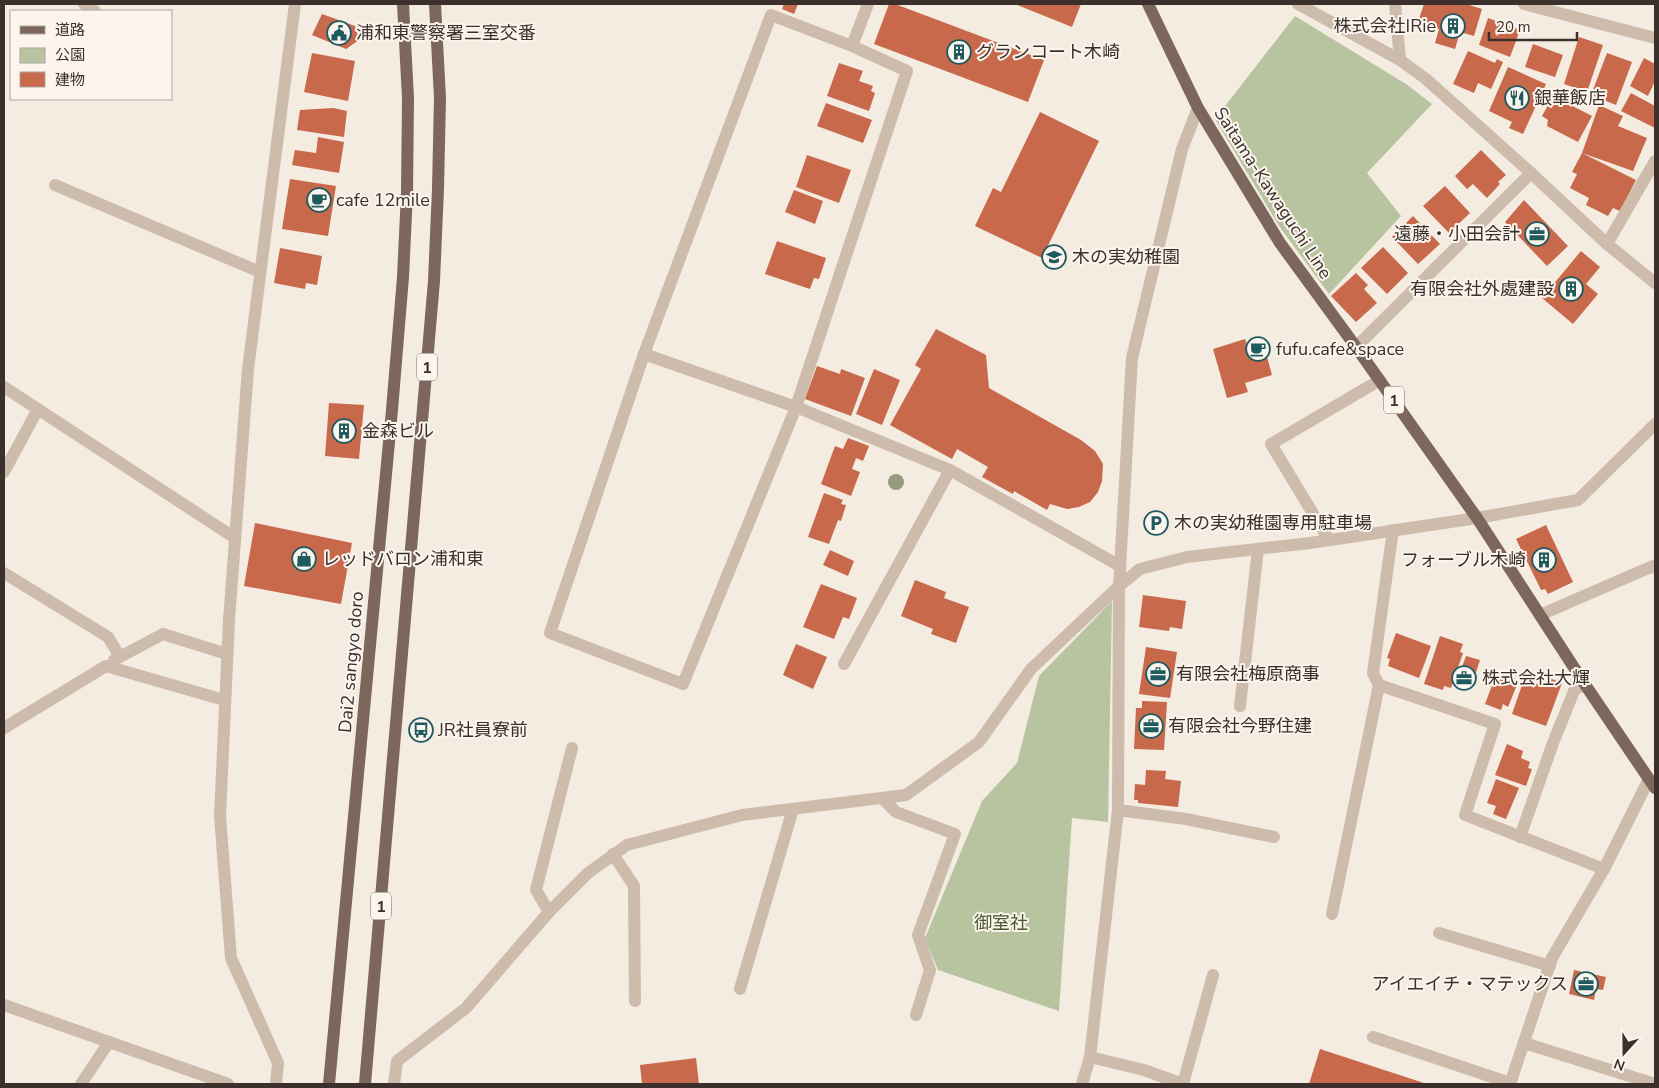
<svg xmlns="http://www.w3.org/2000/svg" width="1659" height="1088" viewBox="0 0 1659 1088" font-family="'Nunito Sans','Noto Sans JP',sans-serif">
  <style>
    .green { fill: #b8c4a0 }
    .building { fill: #c8694b }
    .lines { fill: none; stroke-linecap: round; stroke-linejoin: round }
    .minor { stroke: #cdbbac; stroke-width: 12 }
    .major { stroke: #7d675c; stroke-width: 12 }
    .tree { fill: #969b7f }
    .labels { text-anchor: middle; stroke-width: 4; stroke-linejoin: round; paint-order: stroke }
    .shield { fill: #fbf5ee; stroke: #756b66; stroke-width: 1 }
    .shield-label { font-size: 16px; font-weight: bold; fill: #3b302b }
    .poi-label { font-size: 18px; fill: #3b302b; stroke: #fbf5ee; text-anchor: start }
    .street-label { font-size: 18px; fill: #3b302b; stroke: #fbf5ee }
    .park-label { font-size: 18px; fill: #4a5a2e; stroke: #fbf5ee }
  </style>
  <rect width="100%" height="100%" fill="#f4ebe1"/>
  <g class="green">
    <path d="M1295,16L1406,84L1432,104L1367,173L1401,216L1329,294L1279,226L1215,119Z"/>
    <path d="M1112,601L1108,822L1072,818L1059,1011L938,970L925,938L982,801L1017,763L1039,676Z"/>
  </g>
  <g class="building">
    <path d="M784,4H798L794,14L782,9Z"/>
    <path d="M889,4H895L1044,60L1028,102L874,44Z"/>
    <path d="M1015,4H1081L1072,27Z"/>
    <path d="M1424,4H1466L1482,9L1474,36L1460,32L1455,49L1435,43L1439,29L1418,22Z"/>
    <path d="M322,14L355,26L359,40L346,49L312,35Z"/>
    <path d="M1488,18L1520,30L1510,57L1479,45Z"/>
    <path d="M1579,37L1603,45L1587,92L1564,84Z"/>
    <path d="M1533,44L1563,55L1555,77L1525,67Z"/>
    <path d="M1468,51L1495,63L1497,59L1503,62L1491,89L1478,83L1474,93L1453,84Z"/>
    <path d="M312,53L355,61L348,101L304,92Z"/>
    <path d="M1607,53L1632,62L1616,105L1591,95Z"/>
    <path d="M1644,58L1655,64V81L1648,96L1630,86Z"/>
    <path d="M839,63L863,71L859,81L873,86L871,91L875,93L869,111L827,96Z"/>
    <path d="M1508,67L1546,84L1523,134L1509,128L1512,122L1489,111Z"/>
    <path d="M1631,93L1655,106V128L1621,111Z"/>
    <path d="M1553,96L1592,116L1578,142L1547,126L1548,120L1542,116Z"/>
    <path d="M826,103L872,120L863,143L817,126Z"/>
    <path d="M1599,105L1623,116L1618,126L1647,138L1633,171L1582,153L1636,180L1620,211L1613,208L1608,216L1586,205L1589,198L1570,188L1577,174L1572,172L1582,153Z"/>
    <path d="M333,108L347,111L344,137L297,130L300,110Z"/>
    <path d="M1040,112L1099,141L1042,258L975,226L993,188L1001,192Z"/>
    <path d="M318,137L344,142L339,173L292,165L295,150L316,153Z"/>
    <path d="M1481,150L1506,175L1498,182L1500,184L1487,198L1473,184L1467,189L1455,176Z"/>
    <path d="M807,155L851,170L839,203L796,187Z"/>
    <path d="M290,179L336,186L328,236L282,229Z"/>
    <path d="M1445,186L1470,213L1449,233L1423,206Z"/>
    <path d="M794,190L823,201L815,224L785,212Z"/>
    <path d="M1524,200L1568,246L1547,266L1505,222Z"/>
    <path d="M1413,216L1440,244L1418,264L1392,237Z"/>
    <path d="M777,241L826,258L819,279L814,278L810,289L765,274Z"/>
    <path d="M1383,247L1408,273L1387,294L1361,268Z"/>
    <path d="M280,248L322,256L317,285L306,283L305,289L274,283Z"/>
    <path d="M1581,251L1600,267L1586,284L1598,294L1573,324L1542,298Z"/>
    <path d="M1356,273L1368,285L1364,289L1377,303L1356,322L1331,296Z"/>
    <path d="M936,329L986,355L989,388L1081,440L1095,451L1103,464L1102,481L1098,492L1090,502L1079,507L1067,509L1050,504L1047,510L1014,491L1013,494L982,477L988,467L957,449L952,459L890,425L921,369L915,365Z"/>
    <path d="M1245,339L1247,344L1262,339L1272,375L1245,383L1248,392L1227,398L1213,349Z"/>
    <path d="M817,366L840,374L841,369L865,378L851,416L805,399Z"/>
    <path d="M874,369L900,380L882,425L856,414Z"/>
    <path d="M329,403L364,405L359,459L325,456Z"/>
    <path d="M848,438L869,446L863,461L856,458L852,469L860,472L851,496L821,484L835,446L843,449Z"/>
    <path d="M824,493L843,500L841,504L846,505L841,521L838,520L829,544L808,537Z"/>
    <path d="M255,523L352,543L341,604L244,586Z"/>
    <path d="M1546,525L1573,582L1548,594L1545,589L1541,590L1516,539Z"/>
    <path d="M830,550L854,561L848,576L823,565Z"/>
    <path d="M915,580L946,592L944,598L969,607L956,643L931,634L933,629L901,616Z"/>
    <path d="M821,584L857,598L849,619L843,617L834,639L803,627Z"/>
    <path d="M1143,595L1186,601L1182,629L1170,627L1169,631L1139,627Z"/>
    <path d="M1396,633L1431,646L1419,678L1388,666L1390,659L1387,658Z"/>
    <path d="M1440,636L1463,644L1460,652L1463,653L1451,688L1444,686L1443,690L1424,684Z"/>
    <path d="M796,644L827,657L813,689L783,675Z"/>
    <path d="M1146,647L1177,652L1170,698L1139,694Z"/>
    <path d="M1466,656L1480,660L1471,688L1456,683Z"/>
    <path d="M1497,672L1519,680L1508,707L1503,704L1501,710L1485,704Z"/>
    <path d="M1547,677L1562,683L1546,726L1512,714L1524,679L1543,686Z"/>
    <path d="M1142,701L1167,702L1164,750L1134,749L1136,708H1142Z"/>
    <path d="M1507,744L1523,751L1521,758L1530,762L1528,768L1532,769L1526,786L1495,775Z"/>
    <path d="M1146,770L1166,771L1165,779L1181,781L1178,807L1138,803V800H1134L1135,784L1145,785Z"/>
    <path d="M1496,779L1519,788L1506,819L1493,814L1496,806L1487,803Z"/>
    <path d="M1574,970L1606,977L1603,990L1596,989L1594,1000L1569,994Z"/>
    <path d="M1320,1049L1427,1084H1309Z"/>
    <path d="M696,1058L699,1084H642L640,1065Z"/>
  </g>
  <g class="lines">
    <g class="minor">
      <path d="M84,4L95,11"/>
      <path d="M1298,4L1400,60L1426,79L1531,173L1607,244L1655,283"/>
      <path d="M1395,4L1400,60"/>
      <path d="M1524,4L1655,38"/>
      <path d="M852,46L907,71L796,407L683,684L550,633L644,354L771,15L852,46L868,4"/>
      <path d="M55,185L260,272"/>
      <path d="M1607,244L1655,161"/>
      <path d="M1356,347L1531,173"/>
      <path d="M644,354L796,407L950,470L1120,566"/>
      <path d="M4,387L235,538"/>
      <path d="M4,472L38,409"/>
      <path d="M1329,540L1271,444L1380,380"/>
      <path d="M4,573L108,637L120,657"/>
      <path d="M1540,615L1653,566L1655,568"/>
      <path d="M114,660L163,634L227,654"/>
      <path d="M844,664L950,470"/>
      <path d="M1379,685L1495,724L1465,815L1604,869"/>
      <path d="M1240,706L1258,549"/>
      <path d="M4,728L106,666L224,700"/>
      <path d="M882,798L896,812L955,834L918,935L930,970L916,1015"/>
      <path d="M1118,810L1186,819L1274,837"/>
      <path d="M1520,837L1553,743L1574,691L1584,683"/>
      <path d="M613,854L634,886L635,1001"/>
      <path d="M549,912L536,890L572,748"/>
      <path d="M1332,914L1379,685L1373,673L1393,530"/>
      <path d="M1439,933L1550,966"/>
      <path d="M740,989L793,809"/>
      <path d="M4,1005L228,1084"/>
      <path d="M1373,1037L1510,1083"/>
      <path d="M1524,1043L1655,1084"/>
      <path d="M1090,1057L1144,1070L1183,1084L1213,975"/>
      <path d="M81,1084L109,1042"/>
      <path d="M276,1084L278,1063L231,958L220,816L229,620L248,369L295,4"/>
      <path d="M394,1084L397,1061L466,1008L549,912L588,873L627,845L742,815L906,795L979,742L1031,669L1119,586L1140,569L1187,557L1310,543L1477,518L1578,500L1655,424"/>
      <path d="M1082,1084L1090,1057L1118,810L1119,586L1132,358L1182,149L1198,108"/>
      <path d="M1510,1084L1552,958L1604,869L1649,779"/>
    </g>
    <g class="major">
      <path d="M1148,4L1198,108L1280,243L1356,347L1477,518L1584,683L1655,788"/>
      <path d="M329,1084L392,410L403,277L407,193L408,98L403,4"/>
      <path d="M365,1084L434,281L438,189L440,98L435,4"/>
    </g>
  </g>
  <circle class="tree" cx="896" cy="482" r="8"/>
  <defs>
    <g id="building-ring" transform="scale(1.25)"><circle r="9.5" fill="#fbf5ee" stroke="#1f5a5e" stroke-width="1.5"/><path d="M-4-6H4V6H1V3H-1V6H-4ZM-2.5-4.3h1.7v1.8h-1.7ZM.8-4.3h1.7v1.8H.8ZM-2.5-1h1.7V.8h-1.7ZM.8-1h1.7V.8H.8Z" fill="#1f5a5e"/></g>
    <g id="civic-ring" transform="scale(1.25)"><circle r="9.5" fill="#fbf5ee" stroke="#1f5a5e" stroke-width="1.5"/><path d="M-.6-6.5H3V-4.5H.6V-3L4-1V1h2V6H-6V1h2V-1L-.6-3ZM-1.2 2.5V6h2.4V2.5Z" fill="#1f5a5e"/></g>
    <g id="restaurant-ring" transform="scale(1.25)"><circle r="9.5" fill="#fbf5ee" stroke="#1f5a5e" stroke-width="1.5"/><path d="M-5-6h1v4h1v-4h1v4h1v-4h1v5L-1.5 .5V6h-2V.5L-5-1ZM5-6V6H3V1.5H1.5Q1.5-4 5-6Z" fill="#1f5a5e"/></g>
    <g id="cafe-ring" transform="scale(1.25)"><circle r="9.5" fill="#fbf5ee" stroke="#1f5a5e" stroke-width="1.5"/><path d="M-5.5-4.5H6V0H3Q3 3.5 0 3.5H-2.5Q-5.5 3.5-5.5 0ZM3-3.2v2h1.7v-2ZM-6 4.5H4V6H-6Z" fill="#1f5a5e"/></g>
    <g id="office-ring" transform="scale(1.25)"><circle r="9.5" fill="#fbf5ee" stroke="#1f5a5e" stroke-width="1.5"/><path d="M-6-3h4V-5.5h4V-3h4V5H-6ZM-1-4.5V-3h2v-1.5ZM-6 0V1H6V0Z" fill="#1f5a5e"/></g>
    <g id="school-ring" transform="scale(1.25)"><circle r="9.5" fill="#fbf5ee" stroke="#1f5a5e" stroke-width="1.5"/><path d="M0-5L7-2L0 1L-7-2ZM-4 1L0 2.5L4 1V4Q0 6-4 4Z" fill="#1f5a5e"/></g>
    <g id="parking-ring" transform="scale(1.25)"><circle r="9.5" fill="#fbf5ee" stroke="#1f5a5e" stroke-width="1.5"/><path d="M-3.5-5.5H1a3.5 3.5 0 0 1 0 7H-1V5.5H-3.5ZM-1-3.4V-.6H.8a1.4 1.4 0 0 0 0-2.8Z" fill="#1f5a5e"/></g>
    <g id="shop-ring" transform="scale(1.25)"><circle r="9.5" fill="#fbf5ee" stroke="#1f5a5e" stroke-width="1.5"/><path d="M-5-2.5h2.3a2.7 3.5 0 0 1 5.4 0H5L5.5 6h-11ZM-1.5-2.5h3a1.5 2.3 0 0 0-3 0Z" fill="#1f5a5e"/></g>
    <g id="bus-ring" transform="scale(1.25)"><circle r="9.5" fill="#fbf5ee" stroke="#1f5a5e" stroke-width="1.5"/><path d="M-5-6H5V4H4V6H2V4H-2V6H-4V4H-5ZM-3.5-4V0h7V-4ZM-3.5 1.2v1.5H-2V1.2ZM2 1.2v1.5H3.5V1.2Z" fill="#1f5a5e"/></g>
  </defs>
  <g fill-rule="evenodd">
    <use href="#building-ring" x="1453" y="26"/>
    <use href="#civic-ring" x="339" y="33"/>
    <use href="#building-ring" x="959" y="52"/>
    <use href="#restaurant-ring" x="1517" y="98"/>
    <use href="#cafe-ring" x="319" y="200"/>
    <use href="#office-ring" x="1537" y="234"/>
    <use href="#school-ring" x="1054" y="257"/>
    <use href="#building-ring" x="1571" y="289"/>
    <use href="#cafe-ring" x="1258" y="349"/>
    <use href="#building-ring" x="344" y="431"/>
    <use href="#parking-ring" x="1156" y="523"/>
    <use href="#shop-ring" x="304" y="559"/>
    <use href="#building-ring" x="1544" y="560"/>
    <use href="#office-ring" x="1158" y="674"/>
    <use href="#office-ring" x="1464" y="678"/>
    <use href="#office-ring" x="1151" y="726"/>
    <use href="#bus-ring" x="421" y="730"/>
    <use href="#office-ring" x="1586" y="984"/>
  </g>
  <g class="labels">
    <g class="shield">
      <rect x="417" y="353.5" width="20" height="27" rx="4"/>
      <rect x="1384" y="386.5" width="20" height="27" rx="4"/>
      <rect x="371" y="892.5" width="20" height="27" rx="4"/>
    </g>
    <g class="shield-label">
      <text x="427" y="373">1</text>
      <text x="1394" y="406">1</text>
      <text x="381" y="912">1</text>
    </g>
    <g class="poi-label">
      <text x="1436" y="32" text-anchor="end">株式会社IRie</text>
      <text x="356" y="39">浦和東警察署三室交番</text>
      <text x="976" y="58">グランコート木崎</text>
      <text x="1534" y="104">銀華飯店</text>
      <text x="336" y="206">cafe 12mile</text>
      <text x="1520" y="240" text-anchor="end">遠藤・小田会計</text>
      <text x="1072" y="263">木の実幼稚園</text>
      <text x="1554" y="295" text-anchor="end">有限会社外處建設</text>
      <text x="1276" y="355">fufu.cafe&amp;space</text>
      <text x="362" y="437">金森ビル</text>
      <text x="1174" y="529">木の実幼稚園専用駐車場</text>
      <text x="322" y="565">レッドバロン浦和東</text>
      <text x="1526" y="566" text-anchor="end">フォーブル木崎</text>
      <text x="1176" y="680">有限会社梅原商事</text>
      <text x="1482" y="684">株式会社大輝</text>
      <text x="1168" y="732">有限会社今野住建</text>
      <text x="438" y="736">JR社員寮前</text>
      <text x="1568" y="990" text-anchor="end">アイエイチ・マテックス</text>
    </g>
    <g class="street-label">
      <text transform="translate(1273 193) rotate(57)" y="6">Saitama-Kawaguchi Line</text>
      <text transform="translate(351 662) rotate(-85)" y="6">Dai2 sangyo doro</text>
    </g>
    <g class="park-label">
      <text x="1001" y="929">御室社</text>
    </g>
  </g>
  <rect width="1659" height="1088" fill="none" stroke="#3b302b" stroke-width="10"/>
  <rect x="10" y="10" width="162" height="90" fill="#fbf5ee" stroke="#aea6a0"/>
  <rect x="20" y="26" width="25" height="8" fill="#7d675c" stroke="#aea6a0"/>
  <text x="55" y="35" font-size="15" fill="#3b302b">道路</text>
  <rect x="20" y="48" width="25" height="15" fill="#b8c4a0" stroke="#aea6a0"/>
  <text x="55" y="60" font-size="15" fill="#3b302b">公園</text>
  <rect x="20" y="72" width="25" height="15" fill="#c8694b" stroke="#aea6a0"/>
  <text x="55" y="85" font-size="15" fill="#3b302b">建物</text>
  <g transform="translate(1624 1053) rotate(201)" stroke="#fbf5ee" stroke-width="4" paint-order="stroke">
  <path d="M0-4L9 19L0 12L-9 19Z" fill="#3b302b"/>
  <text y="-8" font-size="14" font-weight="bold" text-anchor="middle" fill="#3b302b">N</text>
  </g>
  <path d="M1489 32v8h88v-8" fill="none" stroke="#3b302b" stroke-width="2.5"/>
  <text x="1496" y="32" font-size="15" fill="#3b302b" stroke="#fbf5ee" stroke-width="4" paint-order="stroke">20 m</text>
</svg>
